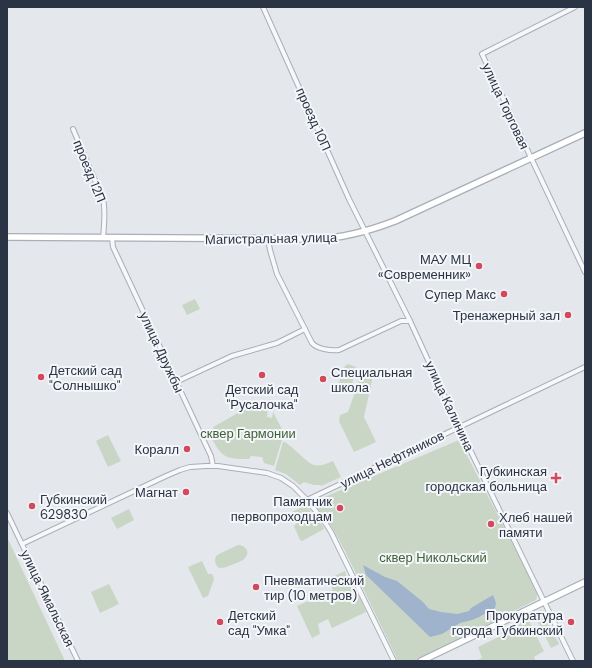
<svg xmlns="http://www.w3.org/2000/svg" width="592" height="668" viewBox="0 0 592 668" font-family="'DM Sans',sans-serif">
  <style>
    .green { fill: #c9d6c5 }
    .water { fill: #9fb4cc }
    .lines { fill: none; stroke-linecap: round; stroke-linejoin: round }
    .minor-casing { stroke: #a9aeb7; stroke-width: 6 }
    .secondary-casing { stroke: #a9aeb7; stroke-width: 8 }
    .minor { stroke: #f7f8fa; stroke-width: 4 }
    .secondary { stroke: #fff; stroke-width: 5.5 }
    .poi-dot { fill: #d1495b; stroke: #f4f6f9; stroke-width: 1.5 }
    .labels { text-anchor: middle; stroke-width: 4; stroke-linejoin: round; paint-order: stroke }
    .street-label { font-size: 13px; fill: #2b3445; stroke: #f4f6f9 }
    .poi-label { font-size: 13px; fill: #2b3445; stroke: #f4f6f9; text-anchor: end }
    .park-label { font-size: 13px; fill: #3f6138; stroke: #f4f6f9 }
  </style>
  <rect width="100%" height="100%" fill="#e4e7ec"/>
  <g class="green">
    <path d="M195,299L200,309L187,315L182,305Z"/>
    <path d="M348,364L356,367L357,369L350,389L347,391L339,388L338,385L345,366Z"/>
    <path d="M363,369L374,371L364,417L376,442L354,452L339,421L340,415L348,412Z"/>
    <path d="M259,401L268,405L267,417L272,418L273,412L284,433L274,466L264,463L262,457L251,456L249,459C226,459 221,458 211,436L215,433L213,428L215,426Z"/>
    <path d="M108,435L121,461L108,467L96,441Z"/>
    <path d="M459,440L538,593L536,600L415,661H398L345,551L332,527L315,505V501Z"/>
    <path d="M283,442H285C289,445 293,448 297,452C312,465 313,470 333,461L341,477L321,486L320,485H314L304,482L300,485L286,474L275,470Z"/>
    <path d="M306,505L324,528V529L302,541L300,540L294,526L298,522L292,512Z"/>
    <path d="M129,509L134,520L117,529L111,518Z"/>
    <path d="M7,537L65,661H7Z"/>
    <path d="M238,545C245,545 251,552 245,558C243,561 238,562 234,564C226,567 216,573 215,560L216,556L219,554Z"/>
    <path d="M202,561L208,574H212L214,579L208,596L203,598L188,567Z"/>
    <path d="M345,571L347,578V579L350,586L351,585L358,593L366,612L332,628L328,619L318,624L320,634L312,638L297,606L333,590L328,579Z"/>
    <path d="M109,584L119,604L100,613L91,592Z"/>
    <path d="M542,610L559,644L551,648L534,614Z"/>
    <path d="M527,617L544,651L534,657L536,661H475L482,658L478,647L519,627L522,633L517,622Z"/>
  </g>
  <path class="water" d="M363,565L385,577L397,581L423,602L429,609L441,612L457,614L469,611L471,608L493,595L496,603L495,608L479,617L472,620L460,623L442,634L430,637L366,575Z"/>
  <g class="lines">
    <g class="minor-casing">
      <g id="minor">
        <path d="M263,7L349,199L410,321L457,423L573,661"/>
        <path d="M575,7L482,54L585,272"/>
        <path d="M73,129L103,199C106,212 104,225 103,238"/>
        <path d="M112,238L113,247L211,456L213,466"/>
        <path d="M268,239L270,250L277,274L312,343C317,349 331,351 339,350L401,321H410"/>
        <path d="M176,382L232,356L277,343L305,329"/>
        <path d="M307,500L585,367"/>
        <path d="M7,513L78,661"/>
        <path d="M22,544L166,476L180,470L190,467L206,466H218L267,473L281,478L293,486L307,500L326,524L331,532L394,661"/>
      </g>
    </g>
    <g class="secondary-casing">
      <g id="secondary">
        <path d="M7,237L316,239C344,238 369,231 395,221L585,133"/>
        <path d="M421,661L585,582"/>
      </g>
    </g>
    <use href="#minor" class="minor"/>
    <use href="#secondary" class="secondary"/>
  </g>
  <g class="poi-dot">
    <circle cx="479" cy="266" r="4"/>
    <circle cx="504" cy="294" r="4"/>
    <circle cx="568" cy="315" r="4"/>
    <circle cx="262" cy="375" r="4"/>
    <circle cx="41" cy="377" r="4"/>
    <circle cx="323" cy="379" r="4"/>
    <circle cx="187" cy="449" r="4"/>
    <path d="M554 472h4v4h4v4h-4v4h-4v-4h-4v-4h4z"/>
    <circle cx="186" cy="492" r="4"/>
    <circle cx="32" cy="506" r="4"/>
    <circle cx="340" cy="508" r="4"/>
    <circle cx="491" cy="524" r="4"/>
    <circle cx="256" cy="587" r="4"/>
    <circle cx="220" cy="622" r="4"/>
    <circle cx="571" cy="622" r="4"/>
  </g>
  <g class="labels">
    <g class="street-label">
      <text transform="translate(506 106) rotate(65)" y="5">улица Торговая</text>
      <text transform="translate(314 119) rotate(66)" y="5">проезд 10П</text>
      <text transform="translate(90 171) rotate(68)" y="5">проезд 12П</text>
      <text transform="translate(271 238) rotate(-1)" y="5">Магистральная улица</text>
      <text transform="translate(162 352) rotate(65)" y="5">улица Дружбы</text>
      <text transform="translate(450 406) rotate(65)" y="5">улица Калинина</text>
      <text transform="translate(392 459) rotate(-26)" y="5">улица Нефтяников</text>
      <text transform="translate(48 598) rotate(64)" y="5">улица Ямальская</text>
    </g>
    <g class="poi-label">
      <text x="471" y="264">МАУ МЦ<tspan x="471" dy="15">«Современник»</tspan></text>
      <text x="496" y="299">Супер Макс</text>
      <text x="560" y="320">Тренажерный зал</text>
      <text x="49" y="375" text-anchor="start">Детский сад<tspan x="49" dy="15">"Солнышко"</tspan></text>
      <text x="331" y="377" text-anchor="start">Специальная<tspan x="331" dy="15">школа</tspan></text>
      <text x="262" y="394" text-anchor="middle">Детский сад<tspan x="262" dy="15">"Русалочка"</tspan></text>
      <text x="179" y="454">Коралл</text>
      <text x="547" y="476">Губкинская<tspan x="547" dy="15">городская больница</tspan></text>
      <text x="178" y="497">Магнат</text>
      <text x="40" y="504" text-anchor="start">Губкинский<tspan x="40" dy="15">629830</tspan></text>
      <text x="332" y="506">Памятник<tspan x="332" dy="15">первопроходцам</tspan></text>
      <text x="499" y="522" text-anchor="start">Хлеб нашей<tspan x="499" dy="15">памяти</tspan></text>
      <text x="264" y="585" text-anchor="start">Пневматический<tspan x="264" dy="15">тир (10 метров)</tspan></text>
      <text x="228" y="620" text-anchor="start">Детский<tspan x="228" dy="15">сад "Умка"</tspan></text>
      <text x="563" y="620">Прокуратура<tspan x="563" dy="15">города Губкинский</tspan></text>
    </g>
    <g class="park-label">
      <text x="248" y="438">сквер Гармонии</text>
      <text x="433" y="562">сквер Никольский</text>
    </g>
  </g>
  <rect width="592" height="668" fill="none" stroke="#2b3445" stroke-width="16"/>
</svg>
